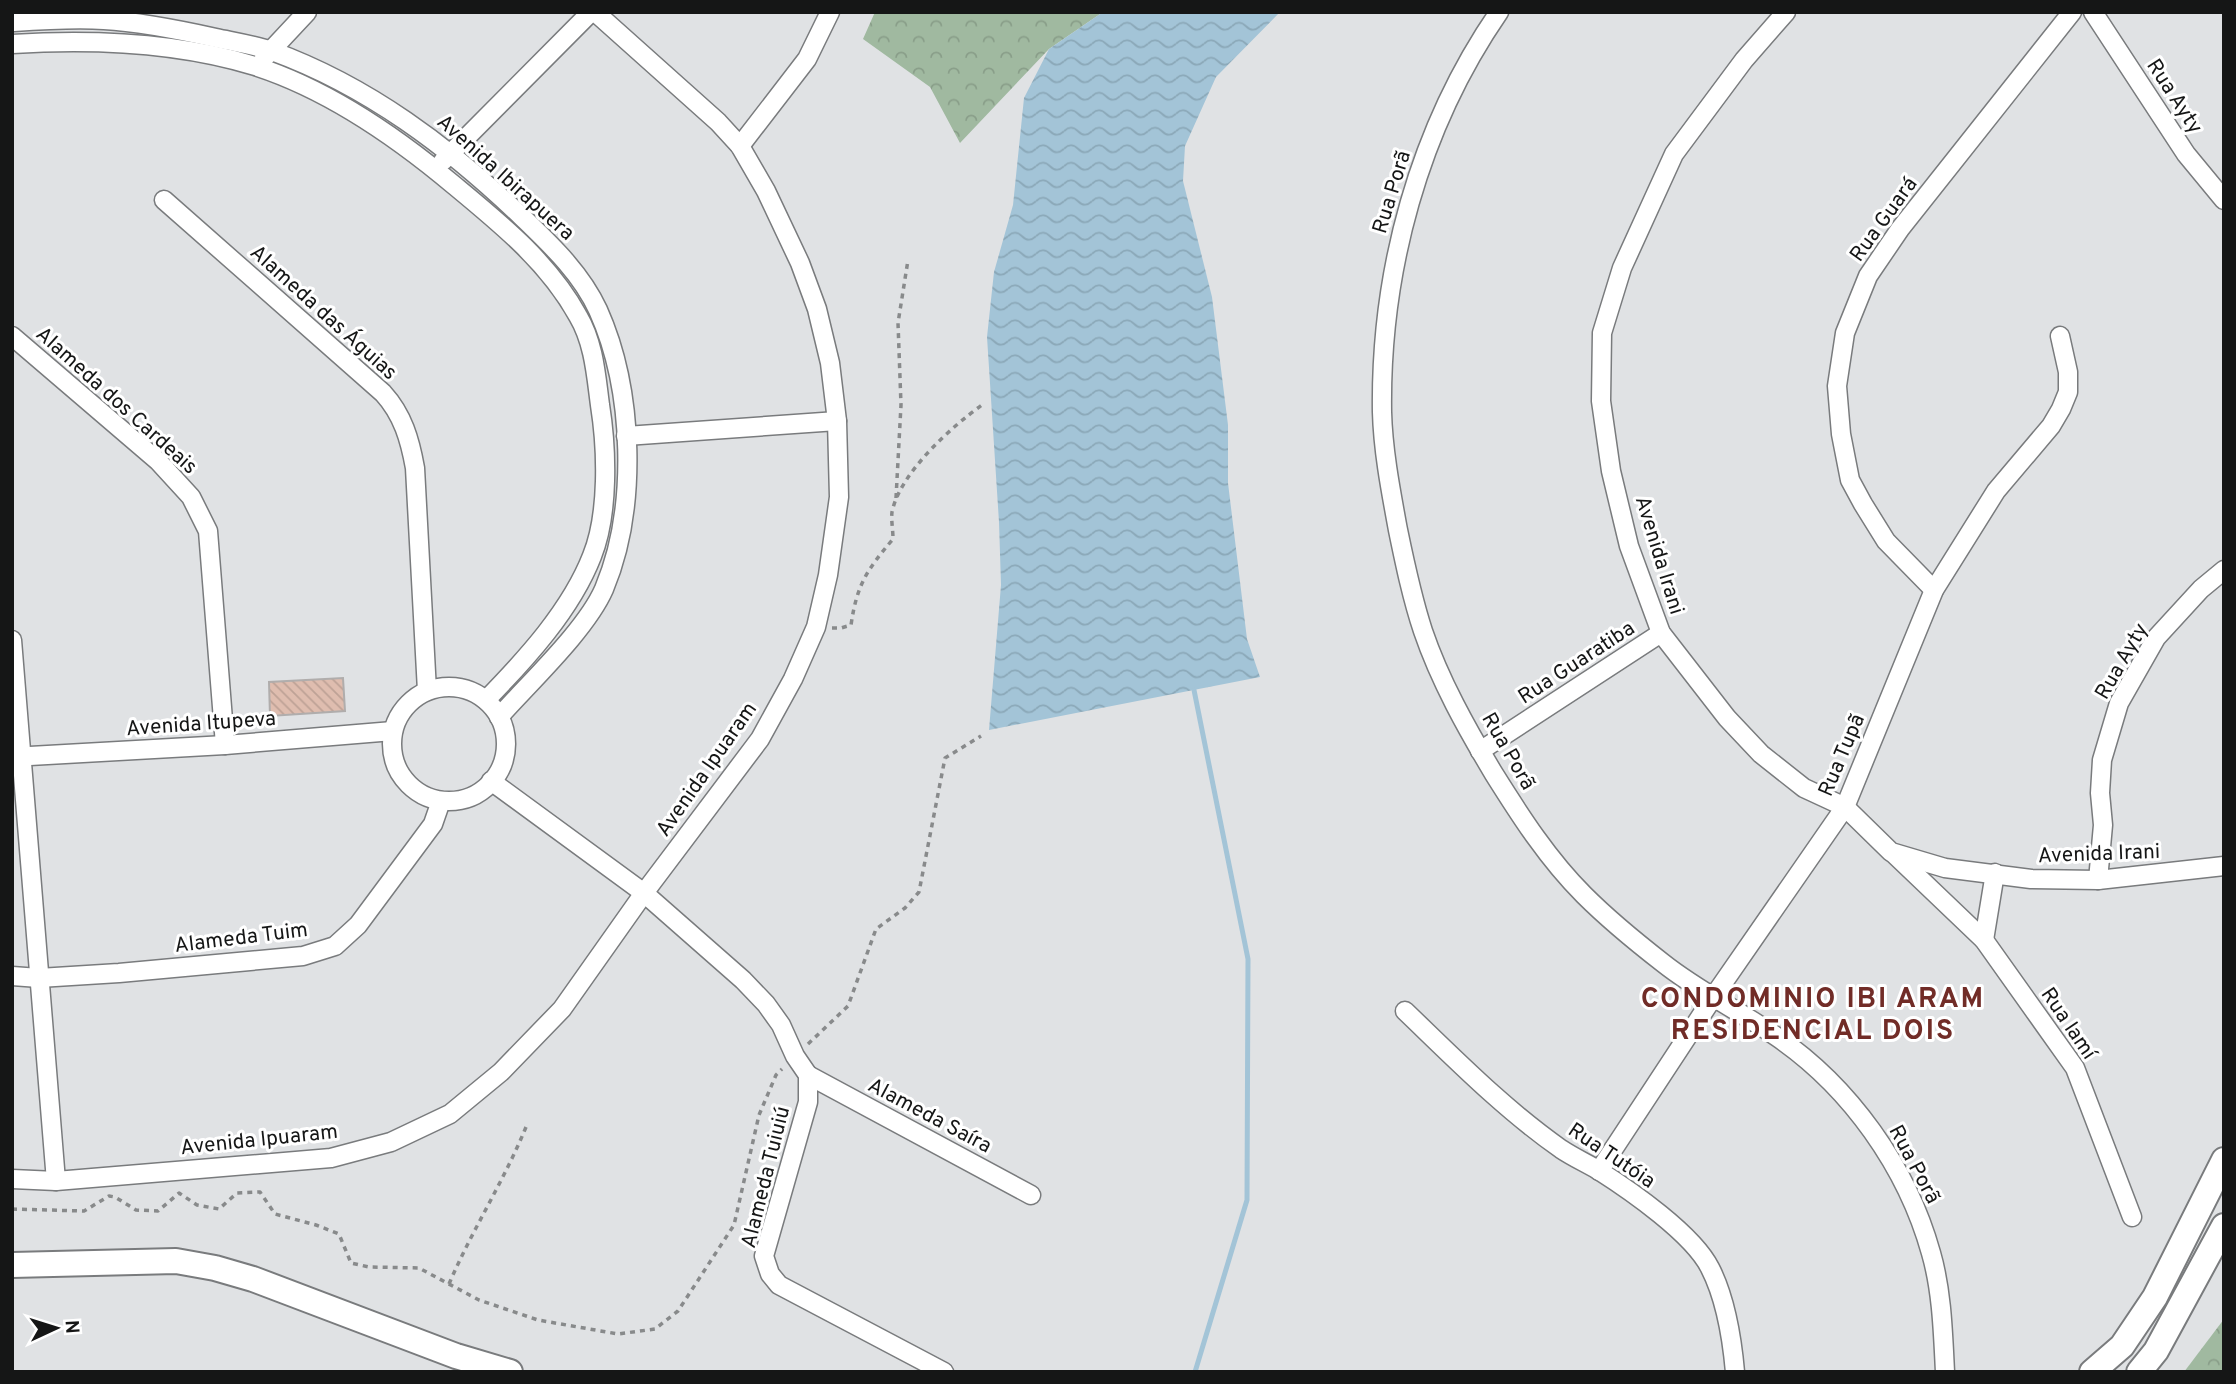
<svg xmlns="http://www.w3.org/2000/svg" width="2236" height="1384" viewBox="0 0 2236 1384" font-family="Overpass,sans-serif">
  <style>
    .forest { fill: url(#forest-crowns) }
    .water { fill: url(#water-waves) }
    .lines { fill: none; stroke-linecap: round; stroke-linejoin: round }
    .stream { stroke: #a3c4d7; stroke-width: 5 }
    .building { fill: url(#building-back-hatch); stroke: #b0adac; stroke-width: 2 }
    .street-casing { stroke: #797b7d; stroke-width: 21 }
    .secondary-casing { stroke: #797b7d; stroke-width: 28 }
    .path { stroke: #888a8b; stroke-width: 3.5; stroke-dasharray: 5 5; stroke-linecap: butt }
    .street { stroke: #fff; stroke-width: 18 }
    .secondary { stroke: #fff; stroke-width: 24 }
    .labels { text-anchor: middle; stroke-width: 6; stroke-linejoin: round; paint-order: stroke }
    .street-label { font-size: 21px; fill: #151616; stroke: #fff }
    .district-label { font-size: 28px; font-weight: bold; letter-spacing: 2px; fill: #712c27; stroke: #fff }
  </style>
  <defs>
    <pattern id="forest-crowns" width="20" height="18" patternUnits="userSpaceOnUse" patternTransform="scale(1.75)"><rect width="20" height="18" fill="#a0b9a0"/><path d="M2 6a3 3 0 1 1 6 0M12 15a3 3 0 1 1 6 0" fill="none" stroke="#899e89"/></pattern>
    <pattern id="water-waves" width="16" height="10" patternUnits="userSpaceOnUse" patternTransform="scale(1.75)"><rect width="16" height="10" fill="#a3c4d7"/><path d="M0 5q4-4 8 0t8 0" fill="none" stroke="#8ba8b8"/></pattern>
    <pattern id="building-back-hatch" width="6" height="6" patternUnits="userSpaceOnUse" patternTransform="scale(1.75)"><rect width="6" height="6" fill="#dfbdaf"/><path d="M-1 5l2 2M0 0l6 6M5-1l2 2" fill="none" stroke="#bea296"/></pattern>
  </defs>
  <rect width="100%" height="100%" fill="#e0e2e4"/>
  <g class="forest">
    <path d="M875,12H1103L1049,49L960,143L930,87L863,39Z"/>
    <path d="M2224,1319V1372H2184Z"/>
  </g>
  <path class="water" d="M1103,12H1280L1216,77L1185,146L1183,181L1212,297L1228,425V483L1247,639L1260,677L989,730L1001,585L999,522L987,337L994,272L1013,205L1024,98L1049,49Z"/>
  <g class="lines">
    <path class="stream" d="M1194,690L1248,959L1247,1200L1195,1372"/>
  </g>
  <path class="building" d="M343,678L345,711L270,716L269,682Z"/>
  <g class="lines">
    <g class="street-casing">
      <g id="street">
        <path d="M1499,12C1419,128 1380,271 1382,412C1383,451 1391,492 1398,530C1405,564 1412,598 1423,631C1440,681 1467,729 1494,774C1521,817 1548,859 1584,895C1608,919 1636,942 1663,963C1698,991 1740,1011 1777,1037C1850,1087 1907,1167 1931,1253C1942,1291 1943,1333 1945,1372"/>
        <path d="M1786,12L1744,60L1674,154L1622,268L1602,333L1601,401L1611,471L1629,546L1661,633L1727,718L1761,754L1804,788L1845,807L1891,852L1945,868L2031,879L2098,880L2224,866"/>
        <path d="M2093,12L2186,154L2224,200"/>
        <path d="M12,22C43,20 73,18 104,20C141,22 180,30 216,38C235,42 254,45 272,51C368,86 449,147 522,217C551,245 581,273 598,310C634,390 638,508 604,589C586,630 530,682 499,717"/>
        <path d="M12,44C93,39 177,42 255,66C327,89 398,138 455,186C501,224 549,263 578,316C594,343 596,375 600,405C607,449 609,514 592,556C571,610 526,659 486,700"/>
        <path d="M264,58L307,12"/>
        <path d="M740,146L807,59L830,12"/>
        <path d="M443,161L591,12"/>
        <path d="M164,200L383,393C403,415 410,440 415,468L427,691"/>
        <path d="M12,336L158,461L191,497L208,531L225,745"/>
        <path d="M626,436L837,421"/>
        <path d="M1934,590L1886,541L1863,504L1850,480L1841,434L1837,386L1845,333L1868,276L1900,229L2072,12"/>
        <path d="M12,640L56,1181"/>
        <circle cx="449" cy="744" r="57"/>
        <path d="M1480,751L1661,633"/>
        <path d="M12,757L225,745L393,731"/>
        <path d="M491,781L644,893L743,980L766,1004L781,1025L795,1056L808,1075V1102L764,1256L770,1274L779,1285L944,1372"/>
        <path d="M1894,854L1984,940L2075,1068L2132,1217"/>
        <path d="M2098,880L2103,825L2100,793L2102,760L2119,703L2156,638L2201,589L2224,570"/>
        <path d="M1984,940L1995,873"/>
        <path d="M12,976L39,978L119,973L303,956L335,946L358,925L433,824L441,801"/>
        <path d="M1405,1011C1455,1059 1504,1109 1561,1149C1573,1157 1586,1163 1598,1170C1631,1191 1693,1234 1710,1268C1726,1299 1732,1338 1735,1372"/>
        <path d="M808,1075L1031,1195"/>
        <path d="M1599,1171L1714,996L1845,807L1934,590L1996,491L2051,426L2061,409L2068,392V372L2060,336"/>
        <path d="M12,1179L56,1181L331,1158L391,1142L450,1114L501,1072L562,1009L644,893L760,739L793,679L816,627L828,575L839,497L837,421L830,363L817,309L800,263L766,191L740,146L718,122L595,12"/>
      </g>
    </g>
    <g class="secondary-casing">
      <g id="secondary">
        <path d="M12,1265L176,1261L215,1268L253,1279L456,1356L510,1372"/>
        <path d="M2092,1372L2122,1346L2155,1297L2224,1160"/>
        <path d="M2139,1372L2156,1351L2224,1226"/>
      </g>
    </g>
    <g class="path">
      <path d="M896,498L901,405L898,323L908,260"/>
      <path d="M832,628H841L851,625C857,584 867,570 893,539C893,530 891,520 892,512C900,473 951,427 982,405"/>
      <path d="M808,1044L848,1006L876,929L905,908L919,892L945,758L981,736"/>
      <path d="M12,1209L84,1211L109,1196L115,1197L136,1210L158,1211L179,1193L197,1205L219,1209L237,1193L260,1192L275,1214L316,1225L339,1234L351,1263L369,1267L419,1268L479,1300L538,1320L618,1334L655,1329L678,1311L734,1225L759,1115L776,1075L782,1069"/>
      <path d="M449,1284C472,1230 504,1181 526,1127"/>
    </g>
    <use href="#street" class="street"/>
    <use href="#secondary" class="secondary"/>
  </g>
  <g class="labels">
    <g class="street-label">
      <text transform="translate(2175 96) rotate(57)" y="7">Rua Ayty</text>
      <text transform="translate(506 177) rotate(42)" y="7">Avenida Ibirapuera</text>
      <text transform="translate(1391 192) rotate(-73)" y="7">Rua Porã</text>
      <text transform="translate(1883 219) rotate(-54)" y="7">Rua Guará</text>
      <text transform="translate(324 312) rotate(42)" y="7">Alameda das Águias</text>
      <text transform="translate(117 400) rotate(42)" y="7">Alameda dos Cardeais</text>
      <text transform="translate(1660 555) rotate(73)" y="7">Avenida Irani</text>
      <text transform="translate(2121 661) rotate(-60)" y="7">Rua Ayty</text>
      <text transform="translate(1576 662) rotate(-33)" y="7">Rua Guaratiba</text>
      <text transform="translate(201 723) rotate(-4)" y="7">Avenida Itupeva</text>
      <text transform="translate(1509 751) rotate(60)" y="7">Rua Porã</text>
      <text transform="translate(1841 755) rotate(-67)" y="7">Rua Tupã</text>
      <text transform="translate(706 769) rotate(-55)" y="7">Avenida Ipuaram</text>
      <text transform="translate(2099 853) rotate(-2)" y="7">Avenida Irani</text>
      <text transform="translate(241 937) rotate(-7)" y="7">Alameda Tuim</text>
      <text transform="translate(2069 1023) rotate(56)" y="7">Rua Iamí</text>
      <text transform="translate(930 1115) rotate(28)" y="7">Alameda Saíra</text>
      <text transform="translate(259 1139) rotate(-6)" y="7">Avenida Ipuaram</text>
      <text transform="translate(1612 1155) rotate(34)" y="7">Rua Tutóia</text>
      <text transform="translate(1915 1164) rotate(62)" y="7">Rua Porã</text>
      <text transform="translate(765 1177) rotate(-76)" y="7">Alameda Tuiuiú</text>
    </g>
    <g class="district-label">
      <text x="1813" y="1007">CONDOMINIO IBI ARAM<tspan x="1813" dy="32">RESIDENCIAL DOIS</tspan></text>
    </g>
  </g>
  <rect width="2236" height="1384" fill="none" stroke="#151616" stroke-width="28"/>
  <g transform="translate(56 1328) rotate(86)" stroke="#ffffff" stroke-width="5" paint-order="stroke">
  <path d="M0-5L12 26L0 18L-12 26Z" fill="#151616"/>
  <text y="-10" font-size="19" font-weight="bold" text-anchor="middle" fill="#151616">N</text>
  </g>
</svg>
